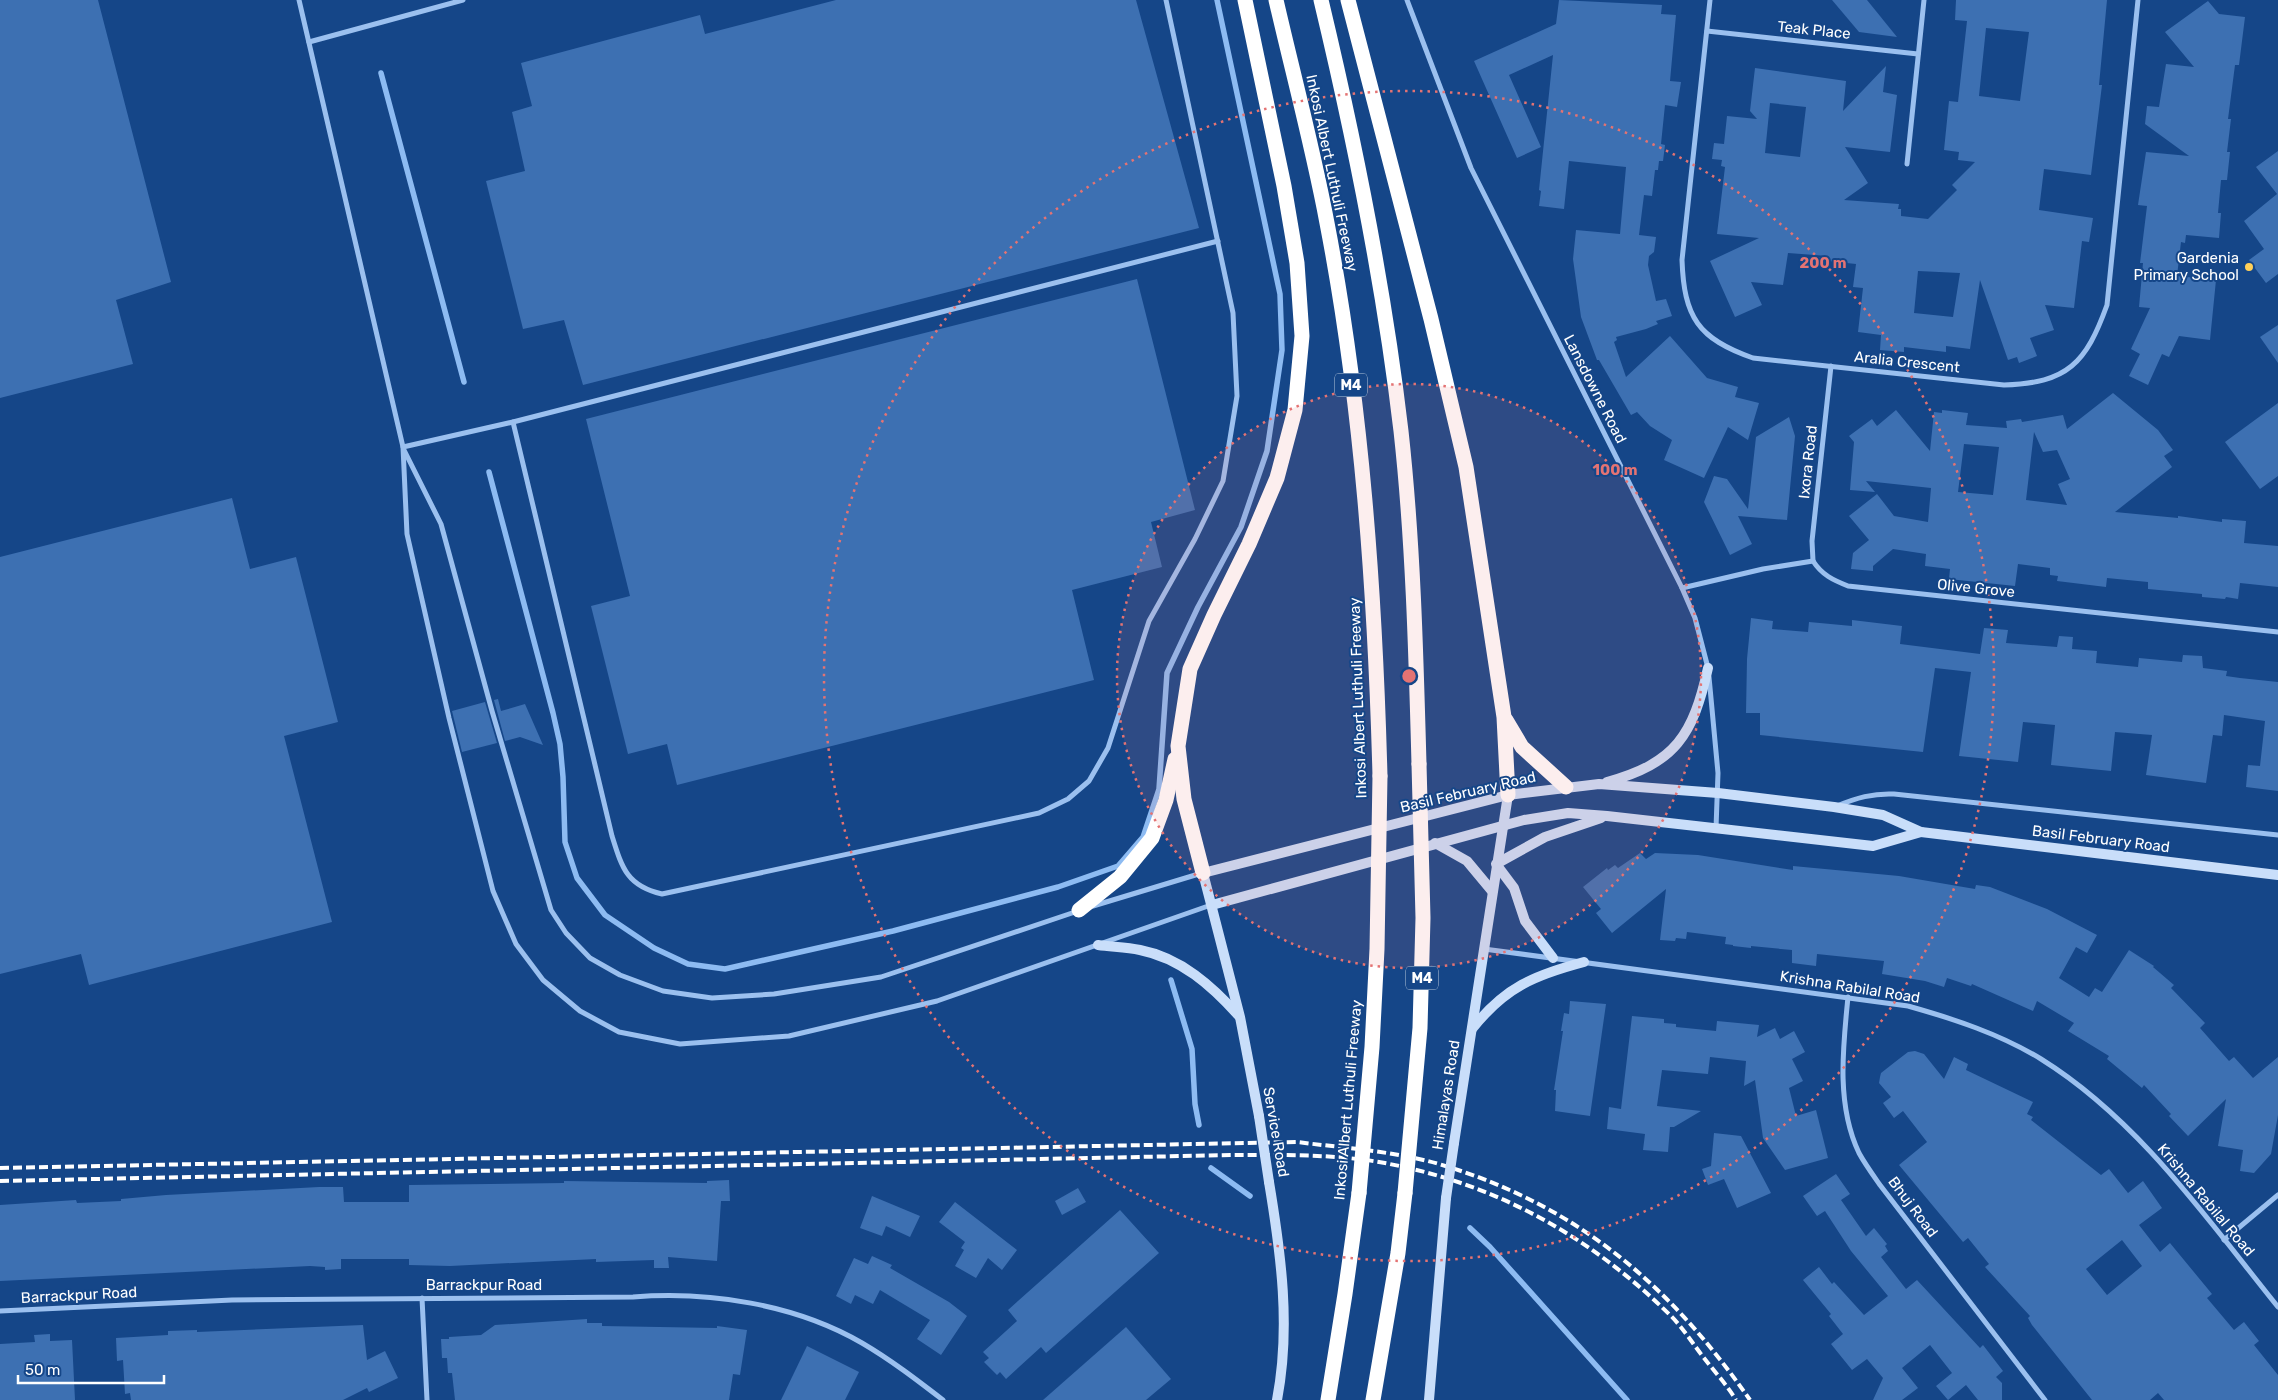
<svg xmlns="http://www.w3.org/2000/svg" width="2278" height="1400" viewBox="0 0 2278 1400" font-family="Rubik,sans-serif">
  <style>
    .lines { fill: none; stroke-linecap: round; stroke-linejoin: round }
    .stream { stroke: #8dbbf2; stroke-width: 5.5 }
    .building { fill: #3d70b2; fill-rule: evenodd }
    .street { stroke: #9bc0ef; stroke-width: 5 }
    .secondary { stroke: #c9defa; stroke-width: 10 }
    .highway { stroke: #fff; stroke-width: 15 }
    .rail { stroke: #fff; stroke-width: 4; stroke-dasharray: 9 4; stroke-linecap: butt }
    .secondary-bridge { stroke: #c9defa; stroke-width: 10 }
    .highway-bridge { stroke: #fff; stroke-width: 15 }
    .ring { fill: none; stroke: #e47373; stroke-width: 2.5; stroke-dasharray: 2.5 5 }
    .poi-dot { fill: #ffd059; stroke: #154688; stroke-width: 2 }
    .labels { text-anchor: middle; stroke-width: 4; stroke-linejoin: round; paint-order: stroke }
    .shield { fill: #154688; stroke: #b9c8db; stroke-width: 1 }
    .shield-label { font-size: 14px; font-weight: bold; fill: #fff }
    .street-label { font-size: 15px; fill: #fff; stroke: #154688 }
    .poi-label { font-size: 15px; fill: #fff; stroke: #154688; text-anchor: end }
    .centre { fill: #e47373; stroke: #154688; stroke-width: 2.5 }
    .ring-label { font-size: 15px; text-anchor: middle; font-weight: bold; fill: #e47373; stroke: #154688; stroke-width: 4; stroke-linejoin: round; paint-order: stroke }
  </style>
  <rect width="100%" height="100%" fill="#154688"/>
  <g class="lines">
    <g class="stream">
      <path d="M381,73L464,382"/>
      <path d="M489,472L553,713L560,744L563,777L565,842L577,878L605,915L654,948L688,964L725,969L893,931L1058,887L1118,866L1143,837L1159,789L1167,673L1198,607L1241,527L1267,451L1282,350L1280,294L1217,0"/>
      <path d="M1171,980L1192,1049L1195,1104L1199,1125"/>
      <path d="M1211,1168L1250,1196"/>
      <path d="M1470,1228L1490,1247L1627,1400"/>
    </g>
  </g>
  <g class="building">
    <path d="M0,0H98L171,282L116,300L133,364L0,398Z"/>
    <path d="M836,0H1136L1199,228L583,385L564,320L523,329L486,181L525,171L512,112L532,106L521,63L700,15L705,34Z"/>
    <path d="M1559,0L1662,5L1661,14L1676,15L1670,81L1681,82L1677,107L1665,105L1661,144L1665,145L1663,161H1659L1658,170H1655L1652,196L1644,195L1639,235L1656,237L1654,252L1649,256L1648,265L1656,301L1666,299L1672,316L1656,321L1658,324L1646,329L1616,337L1617,340L1614,342L1626,377L1670,336L1707,378L1738,387L1735,397L1759,403L1748,440L1728,427L1704,478L1664,460L1672,440L1650,426L1637,412L1631,415L1599,360H1597L1581,317L1573,259L1576,230L1620,234L1626,167L1569,161L1564,209L1539,206L1541,191L1539,190L1553,55L1509,75L1541,147L1517,158L1474,61L1556,24Z"/>
    <path d="M1832,0H1867L1897,37L1859,32Z"/>
    <path d="M1956,0H2107L2099,85H2102L2091,175L2044,169L2039,210L2093,218L2089,242L2082,241L2074,308L2045,305L2054,330L2030,338L2037,356L2019,363L2017,357L2008,360L1980,280L1970,349L1946,346V352L1904,347V352L1880,350L1881,335L1858,332L1863,288L1853,287L1856,264L1828,261V256L1788,253L1783,285L1751,282L1762,305L1735,317L1710,261L1759,238L1717,234L1725,167L1721,166L1722,160L1712,159L1714,143L1724,144L1727,116L1757,119L1750,111L1755,68L1846,81L1843,111L1886,66L1883,92L1897,95L1890,152L1845,147L1868,183L1844,200L1899,204L1898,209H1901V216L1928,219L1957,190L1952,185L1975,162L1958,160L1959,152L1944,150L1949,101L1958,102L1967,21L1955,20ZM1986,28L2029,32L2020,101L1979,96ZM1770,103L1806,107L1800,157L1765,153ZM1918,271L1960,273L1953,317L1914,313Z"/>
    <path d="M2208,1L2219,14L2245,17L2239,65H2235L2228,119H2231L2227,152H2230L2227,180H2221L2218,213H2221L2219,238L2186,235L2185,243L2181,242L2177,276L2216,280L2210,340L2179,336L2169,357L2162,354L2148,385L2129,376L2140,354L2131,349L2150,308L2139,307L2143,263H2140L2147,206L2138,205L2146,152L2189,156L2145,124L2147,106L2159,107L2166,64L2194,67L2165,32Z"/>
    <path d="M2278,151V274L2266,283L2249,260L2264,249L2244,221L2277,194L2256,167Z"/>
    <path d="M1137,279L1195,510L1151,522L1162,567L1072,590L1094,680L677,785L667,744L628,754L591,606L630,596L586,419Z"/>
    <path d="M2278,325V363L2260,337Z"/>
    <path d="M2113,393L2158,430L2173,450L2164,456L2172,467L2115,512L2178,518V516L2222,522V519L2246,521L2244,543L2278,546V587L2240,583L2238,599L2226,597L2225,599L2202,597V594L2148,589V582L2107,578L2106,587L2057,581L2058,576L2050,575V568L2018,564L2015,586L1949,579L1950,569L1925,566L1926,554L1893,549L1873,566V571L1851,569L1853,553L1869,540L1849,516L1877,494L1894,516L1928,522L1931,488L1866,481L1875,492L1850,490L1854,442L1849,436L1872,419L1877,426L1896,410L1930,451L1934,412L1942,413V410L1968,413L1966,425L2007,428L2006,421L2021,419L2022,422L2063,415L2067,429ZM2034,432L2043,452L2057,450L2070,479L2058,484L2067,505L2026,500ZM1964,444L1999,447L1993,495L1958,492Z"/>
    <path d="M2278,403V476L2260,489L2225,442Z"/>
    <path d="M1789,417L1795,436L1787,520L1738,516L1752,544L1730,555L1704,502L1714,476L1727,479L1748,509L1756,437Z"/>
    <path d="M232,498L250,569L296,557L338,722L284,736L332,922L89,985L81,954L0,974V557Z"/>
    <path d="M1751,618L1773,621L1772,629L1808,632L1809,622L1852,626V620L1902,626L1900,644L1980,654L1984,628L2008,630L2006,643L2057,647L2059,636L2073,637L2072,649L2097,651L2096,663L2138,667L2139,658L2182,662L2183,655L2202,656L2203,668L2227,671L2226,676L2240,678L2278,682V791L2246,787L2248,765L2260,766L2265,721L2224,715L2222,736L2213,735L2206,783L2146,775L2152,735L2115,732L2111,771L2051,765L2055,725L2023,722L2018,762L1959,756L1971,672L1935,668L1923,752L1760,735V713H1746L1747,659Z"/>
    <path d="M498,699L501,711L525,704L543,745L520,737L505,741L494,700Z"/>
    <path d="M485,702L497,743L462,752L452,711Z"/>
    <path d="M1640,853L1646,859L1655,853L1698,855L1793,870V866L1899,876L1975,889L1976,885L1990,887L2047,909L2097,935L2087,953L2076,947L2059,978L2089,997L2095,988L2102,992L2129,950L2154,966L2153,967L2174,985L2171,988L2205,1023L2200,1028L2229,1061L2234,1057L2253,1078L2278,1057V1115L2271,1154L2254,1173L2240,1171L2243,1150L2218,1146L2226,1099L2188,1136L2169,1116L2171,1114L2144,1085L2142,1088L2107,1059L2109,1056L2068,1031L2074,1023L2037,1001L2033,1011L1972,984L1971,986L1947,978L1944,987L1925,981L1882,974L1884,961L1817,954L1816,966L1792,963V950L1751,946V948L1733,946V945L1725,944L1726,937L1687,932L1686,939L1676,938L1675,941L1660,940L1666,889L1612,933L1596,913L1601,909L1583,887L1607,868L1608,870L1615,865L1618,868Z"/>
    <path d="M1570,1001L1606,1004L1590,1116L1555,1111L1556,1090H1554L1563,1031H1561L1564,1013L1569,1014Z"/>
    <path d="M1632,1016L1664,1019V1023L1676,1024V1027L1716,1031L1717,1021L1759,1025L1757,1037L1775,1028L1780,1039L1794,1031L1805,1052L1792,1059L1803,1081L1789,1088L1796,1116L1816,1110L1828,1158L1785,1170L1763,1138L1755,1080L1744,1086L1746,1061L1710,1057L1708,1074L1662,1070L1657,1106L1701,1111L1674,1127H1670L1668,1152L1643,1150L1645,1134L1607,1129L1609,1107L1621,1109Z"/>
    <path d="M1915,1051L1924,1054L1944,1079L1954,1057L1968,1064L1966,1070L2033,1102L2027,1114L2033,1117L2031,1120L2101,1175L2109,1169L2128,1193L2143,1181L2162,1208L2139,1225L2160,1252L2170,1243L2212,1294L2207,1298L2234,1330L2244,1322L2259,1341L2254,1345L2278,1375V1400H2164L2158,1393L2150,1400H2092L2032,1325L2028,1318L2030,1316L1985,1267L1989,1264L1968,1238L1963,1242L1899,1165L1927,1142L1903,1111L1894,1118L1883,1103L1891,1097L1879,1083L1880,1077L1881,1073L1895,1062L1908,1052ZM2122,1240L2142,1266L2107,1295L2086,1269Z"/>
    <path d="M1714,1133L1741,1136L1771,1193L1737,1208L1724,1179L1708,1185L1702,1169L1711,1166Z"/>
    <path d="M1836,1174L1850,1194L1841,1200L1866,1236L1874,1228L1887,1244L1885,1246L1888,1251L1881,1257L1906,1289L1917,1280L1980,1348L1983,1345L2003,1371L1996,1377L2002,1383V1400H1978L1966,1385L1948,1400L1936,1386L1952,1373L1930,1345L1902,1368L1918,1388L1902,1400H1873L1883,1378L1867,1359L1852,1370L1831,1344L1843,1334L1829,1316L1831,1314L1803,1280L1819,1267L1832,1284L1834,1282L1864,1315L1888,1296L1851,1251L1825,1211L1817,1216L1803,1196Z"/>
    <path d="M729,1180L730,1201H721L717,1261L668,1257L669,1268H654V1260L596,1262V1259L450,1266L409,1265V1259H341V1269L325,1270V1267L310,1266L0,1281V1205L76,1200L77,1203L121,1201V1199L166,1195L319,1187H343L344,1202H409V1185L564,1183V1181L707,1183V1181Z"/>
    <path d="M1078,1188L1086,1202L1062,1215L1055,1201Z"/>
    <path d="M872,1196L920,1216L910,1237L886,1226L882,1236L860,1228Z"/>
    <path d="M955,1202L1017,1250L1002,1270L988,1258L976,1278L955,1266L964,1250L961,1248L965,1242L939,1222Z"/>
    <path d="M1120,1210L1159,1253L1046,1353L1041,1347L1006,1379L1000,1372L997,1375L984,1362L989,1358L983,1352L1017,1321L1008,1310Z"/>
    <path d="M872,1256L892,1265L890,1268L949,1302L967,1316L941,1355L917,1339L930,1320L880,1290L873,1304L855,1295L851,1304L836,1296L854,1258L868,1264Z"/>
    <path d="M587,1319V1323H602V1326L717,1328V1326L747,1330L740,1375L733,1374L729,1400H455L452,1373H448L447,1358H442L441,1339H449V1337L481,1335L495,1325Z"/>
    <path d="M363,1325L367,1360L385,1351L398,1378L369,1392L367,1388L343,1400H131L130,1393L125,1394L123,1360L117,1361L116,1338L168,1335V1331L197,1330V1332Z"/>
    <path d="M1126,1327L1171,1379L1146,1400H1043Z"/>
    <path d="M50,1334V1341L72,1340L75,1400H0V1344L35,1342L34,1335Z"/>
    <path d="M807,1346L859,1372L845,1400H781Z"/>
  </g>
  <g class="lines">
    <g class="street">
      <path d="M299,0L403,447L407,534L449,718L493,891L516,944L543,980L580,1011L619,1032L680,1044L789,1036L937,1001L1211,905"/>
      <path d="M1407,0L1471,168L1682,588L1695,618L1708,668"/>
      <path d="M1710,0L1682,260C1684,317 1698,339 1753,358L2004,385C2068,383 2086,363 2107,305L2138,0"/>
      <path d="M1707,31L1918,54"/>
      <path d="M309,42L463,0"/>
      <path d="M1907,164L1924,0"/>
      <path d="M513,422L612,836C622,868 627,886 662,894L1039,813L1068,799L1089,781L1108,748L1149,621L1195,539L1223,481L1237,396L1233,313L1166,0"/>
      <path d="M403,447L513,422L1218,241"/>
      <path d="M404,450L441,524L492,711L551,910L566,933L590,958L620,975L663,991L712,998L774,994L881,977L1078,911"/>
      <path d="M1813,561C1822,575 1833,580 1848,586L2278,632"/>
      <path d="M1813,561L1812,541L1831,366"/>
      <path d="M1682,588L1763,569L1813,561"/>
      <path d="M1709,677L1718,773L1716,828"/>
      <path d="M1837,806C1856,798 1873,793 1894,794L2278,835"/>
      <path d="M1093,906L1202,873"/>
      <path d="M1484,949L1908,1006C1954,1019 2000,1034 2041,1059C2139,1120 2207,1219 2278,1307"/>
      <path d="M1848,997C1843,1047 1836,1105 1859,1153C1865,1164 1873,1175 1880,1185L2045,1400"/>
      <path d="M2224,1240L2278,1195"/>
      <path d="M422,1298L427,1400"/>
      <path d="M0,1311L232,1300L633,1297C709,1291 795,1304 862,1343C891,1360 917,1380 943,1400"/>
    </g>
    <g class="secondary">
      <path d="M1607,782C1676,763 1693,735 1708,668"/>
      <path d="M1435,843L1467,861L1492,891"/>
      <path d="M1212,905L1524,820L1568,813L1607,816L1873,846L1921,832"/>
      <path d="M1098,945C1112,947 1126,947 1140,950C1181,958 1212,986 1239,1016"/>
      <path d="M1553,958L1525,921L1514,888L1496,864L1545,837L1601,818"/>
      <path d="M1472,1029C1505,987 1535,975 1584,962"/>
      <path d="M1259,1116L1240,1017L1203,873L1508,795L1599,784L1718,793L1834,807L1883,815L1921,832L2278,875"/>
      <path d="M1454,1143L1508,795"/>
      <path d="M1269,1182C1281,1254 1291,1327 1277,1400"/>
      <path d="M1429,1400L1446,1198"/>
    </g>
    <g class="highway">
      <path d="M1276,0C1293,74 1313,148 1327,223C1362,405 1375,591 1380,776"/>
      <path d="M1321,0C1355,142 1384,285 1401,431C1413,540 1416,653 1419,764"/>
      <path d="M1348,0L1431,319L1466,467L1504,717L1508,795"/>
      <path d="M1506,720L1522,747L1566,787"/>
      <path d="M1203,873L1184,799L1178,746L1190,669L1214,615L1249,544L1277,478L1295,410L1302,336L1297,263L1284,186L1245,0"/>
      <path d="M1079,910L1120,877L1152,838L1166,800L1175,759"/>
      <path d="M1328,1400L1345,1294L1359,1193"/>
      <path d="M1373,1400L1398,1253L1405,1193"/>
    </g>
    <g class="rail">
      <path d="M0,1168L1297,1142C1344,1148 1393,1151 1439,1164C1577,1205 1669,1284 1750,1400"/>
      <path d="M0,1181L1232,1155C1280,1155 1331,1154 1379,1162C1493,1182 1589,1235 1671,1316C1683,1328 1693,1344 1704,1358C1714,1371 1727,1385 1736,1400"/>
    </g>
    <g class="secondary-bridge">
      <path d="M1259,1116L1269,1182"/>
      <path d="M1446,1198L1454,1143"/>
    </g>
    <g class="highway-bridge">
      <path d="M1359,1193L1372,1047L1377,949L1380,776"/>
      <path d="M1405,1193L1420,1028L1423,918L1419,764"/>
    </g>
  </g>
  <circle cx="1409" cy="676" r="292" fill="#e47373" fill-opacity=".12"/>
  <g class="ring">
    <circle cx="1409" cy="676" r="292"/>
    <circle cx="1409" cy="676" r="585"/>
  </g>
  <circle class="poi-dot" cx="2249" cy="267" r="5"/>
  <g class="labels">
    <g class="shield">
      <rect x="1335" y="373.5" width="32" height="23" rx="4"/>
      <rect x="1406" y="966.5" width="32" height="23" rx="4"/>
    </g>
    <g class="shield-label">
      <text x="1351" y="390">M4</text>
      <text x="1422" y="983">M4</text>
    </g>
    <g class="street-label">
      <text transform="translate(1814 30) rotate(6)" y="5">Teak Place</text>
      <text transform="translate(1332 173) rotate(78)" y="5">Inkosi Albert Luthuli Freeway</text>
      <text transform="translate(1907 362) rotate(6)" y="5">Aralia Crescent</text>
      <text transform="translate(1595 389) rotate(63)" y="5">Lansdowne Road</text>
      <text transform="translate(1808 462) rotate(-84)" y="5">Ixora Road</text>
      <text transform="translate(1976 588) rotate(6)" y="5">Olive Grove</text>
      <text transform="translate(1358 698) rotate(-92)" y="5">Inkosi Albert Luthuli Freeway</text>
      <text transform="translate(1468 792) rotate(-13)" y="5">Basil February Road</text>
      <text transform="translate(2101 839) rotate(7)" y="5">Basil February Road</text>
      <text transform="translate(1850 987) rotate(9)" y="5">Krishna Rabilal Road</text>
      <text transform="translate(1446 1095) rotate(-81)" y="5">Himalayas Road</text>
      <text transform="translate(1348 1100) rotate(-85)" y="5">Inkosi Albert Luthuli Freeway</text>
      <text transform="translate(1276 1132) rotate(80)" y="5">Service Road</text>
      <text transform="translate(2206 1200) rotate(50)" y="5">Krishna Rabilal Road</text>
      <text transform="translate(1913 1207) rotate(53)" y="5">Bhuj Road</text>
      <text x="484" y="1290">Barrackpur Road</text>
      <text transform="translate(79 1295) rotate(-3)" y="5">Barrackpur Road</text>
    </g>
    <g class="poi-label">
      <text x="2239" y="263">Gardenia<tspan x="2239" dy="17">Primary School</tspan></text>
    </g>
  </g>
  <circle cx="1409" cy="676" r="8" class="centre"/>
  <g class="ring-label">
    <text x="1823" y="268">200 m</text>
    <text x="1615" y="475">100 m</text>
  </g>
  <path d="M18 1375v8h146v-8" fill="none" stroke="#ffffff" stroke-width="2.5"/>
  <text x="25" y="1375" font-size="15" fill="#ffffff" stroke="#154688" stroke-width="4" paint-order="stroke">50 m</text>
</svg>
